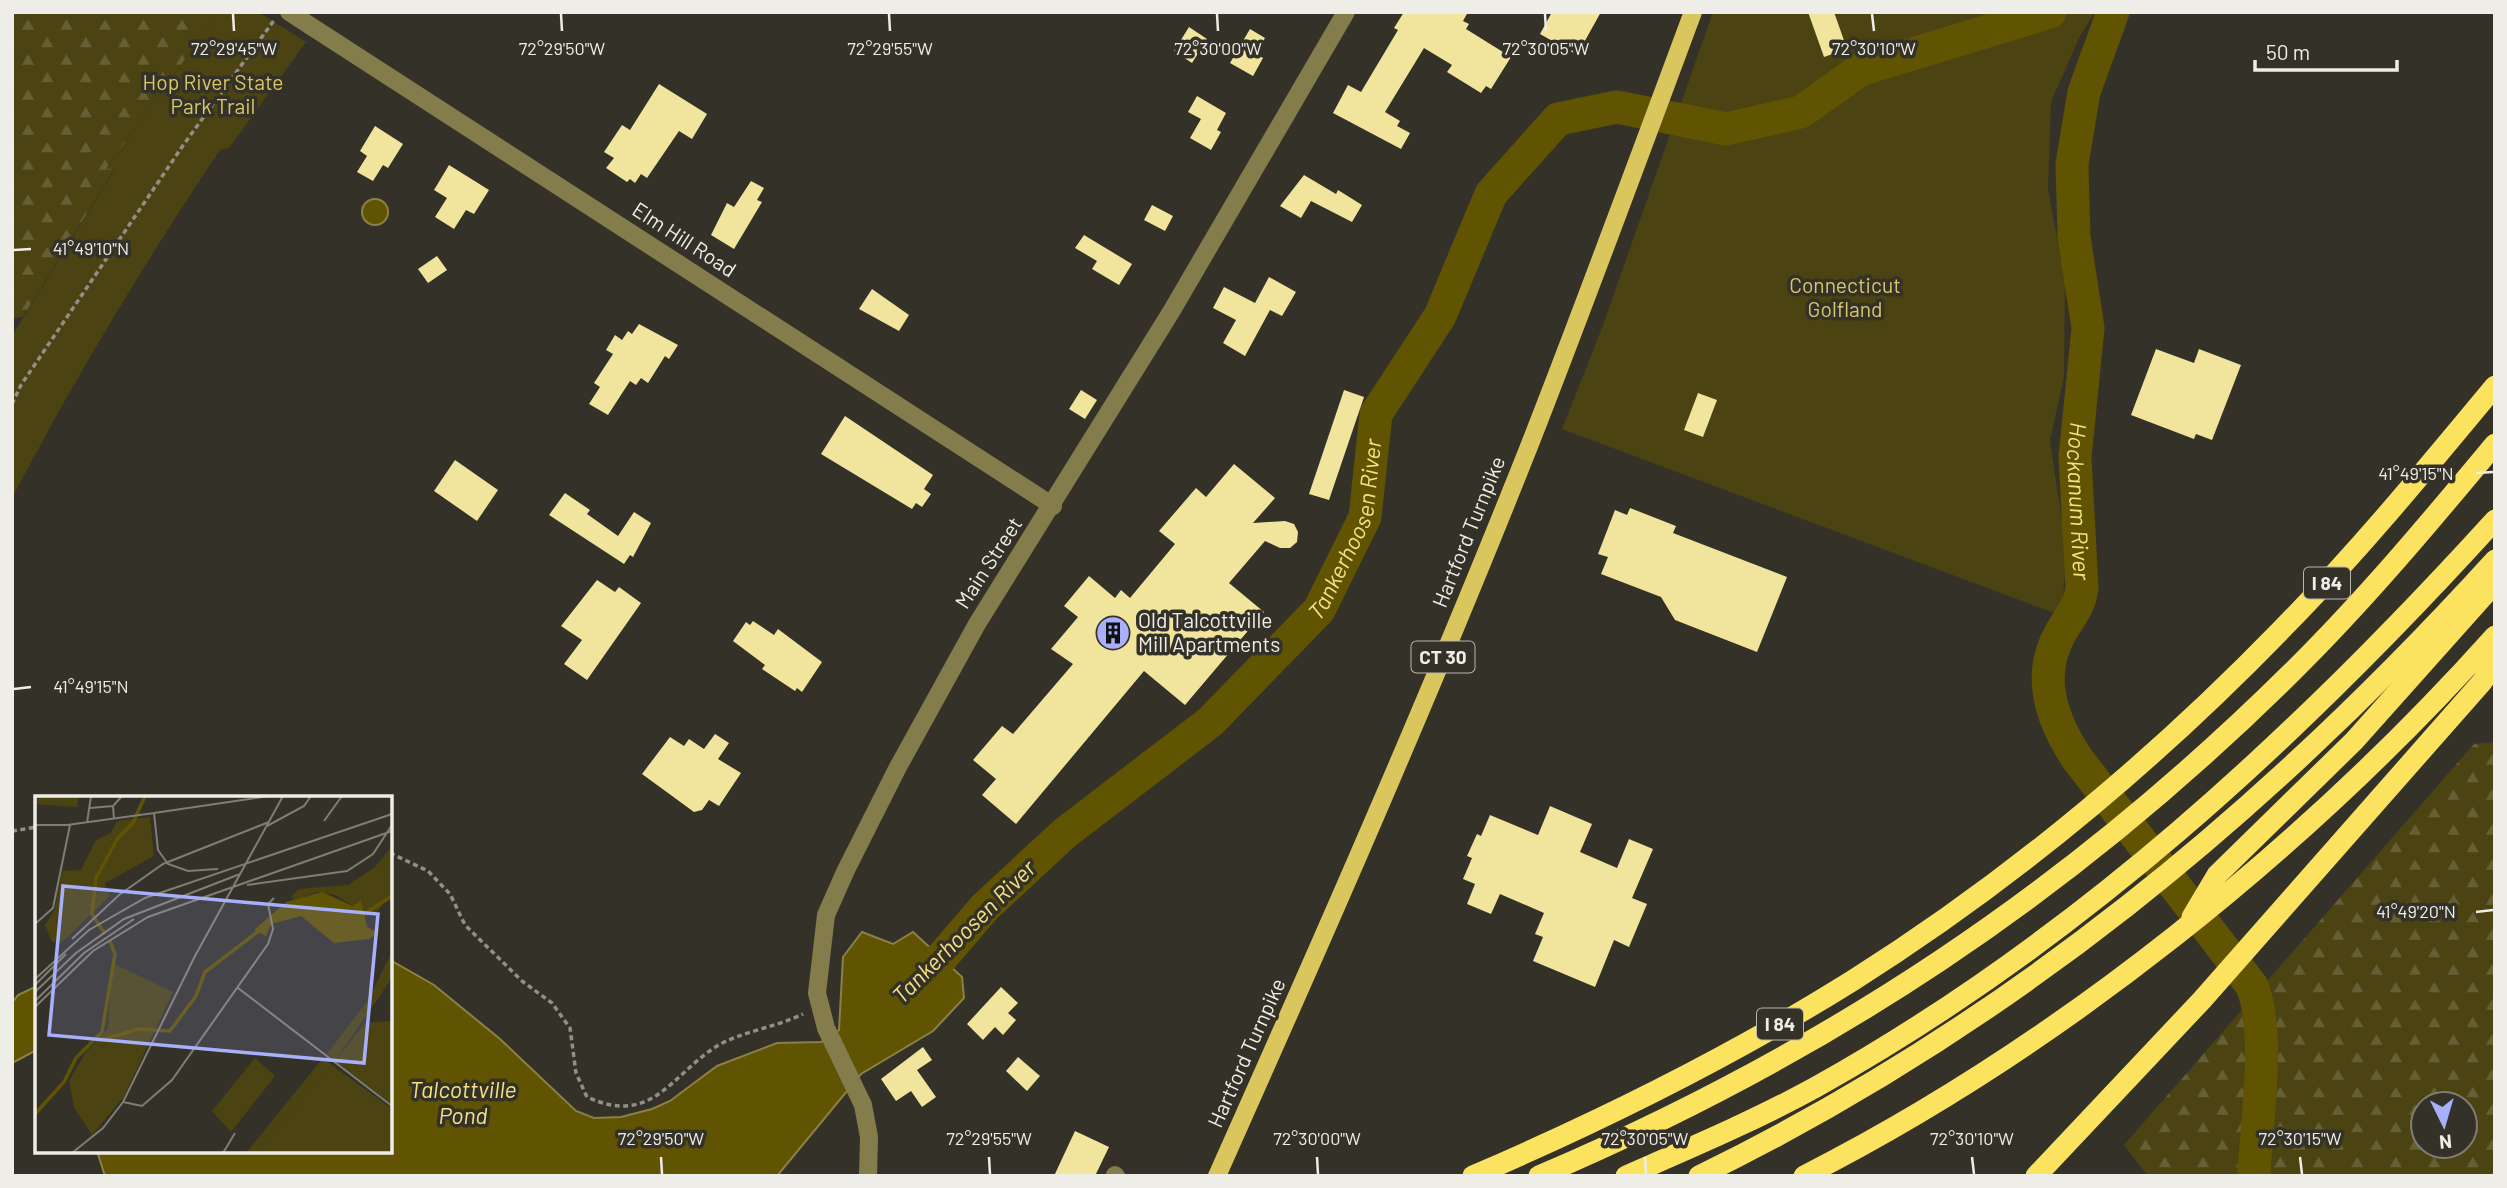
<svg xmlns="http://www.w3.org/2000/svg" width="2507" height="1188" viewBox="0 0 2507 1188" font-family="Barlow,sans-serif">
  <style>
    .green { fill: #4c4312 }
    .forest { fill: url(#forest-firs); fill-rule: evenodd }
    .water { fill: #605302; stroke: #8b8147; stroke-width: 2 }
    .lines { fill: none; stroke-linecap: round; stroke-linejoin: round }
    .river { stroke: #605302; stroke-width: 33 }
    .building { fill: #f1e49d }
    .path { stroke: #918f87; stroke-width: 3.5; stroke-dasharray: 5 3.5; stroke-linecap: butt }
    .minor { stroke: #857c4c; stroke-width: 18 }
    .major { stroke: #d9c65c; stroke-width: 18 }
    .highway { stroke: #fbe360; stroke-width: 21 }
    .ticks { fill: none; stroke: #efede7; stroke-width: 2.5 }
    .labels { text-anchor: middle; stroke-width: 7; stroke-linejoin: round; paint-order: stroke }
    .shield { fill: #343228; stroke: #b7b5ae; stroke-width: 2 }
    .shield-label { font-size: 19px; font-weight: bold; fill: #efede7 }
    .park-label { font-size: 21px; fill: #dac766; stroke: #343228 }
    .street-label { font-size: 21px; fill: #efede7; stroke: #343228 }
    .poi-label { font-size: 21px; fill: #efede7; stroke: #343228; text-anchor: start }
    .water-label { font-size: 23px; font-style: italic; fill: #f4e280; stroke: #343228 }
    .inset-river { fill: none; stroke: #605302; stroke-width: 3.5 }
    .inset-road { fill: none; stroke: #7f7d74; stroke-width: 2 }
    .view { fill: #a8b0fc; fill-opacity: 0.15; stroke: #a8b0fc; stroke-width: 3.5 }
    .inset-edge { fill: none; stroke: #efede7; stroke-width: 3.5 }
    .ticks-label { font-size: 18px; text-anchor: middle; fill: #efede7; stroke: #343228; stroke-width: 7; stroke-linejoin: round; paint-order: stroke }
  </style>
  <defs>
    <pattern id="forest-firs" width="22" height="20" patternUnits="userSpaceOnUse" patternTransform="scale(1.75)"><rect width="22" height="20" fill="#4c4312"/><path d="M5 1l3.5 6h-7zM16 11l3.5 6h-7z" fill="#665e34"/></pattern>
  </defs>
  <rect width="100%" height="100%" fill="#343228"/>
  <g class="green">
    <path d="M219,12H258L306,42L229,148L220,150C144,263 75,378 12,498V336L115,169L105,171Z"/>
    <path d="M1713,12H2095L2079,38L2051,102L2048,189L2065,281L2064,376L2050,441L2066,549L2062,616L1562,429L1602,328Z"/>
  </g>
  <g class="forest">
    <path d="M12,12H219L106,169L115,168L23,317L12,318Z"/>
    <path d="M2495,742V1176H2148L2124,1145L2474,744ZM2423,1104H2465V1146H2423Z"/>
  </g>
  <g class="water">
    <circle cx="375" cy="212" r="13"/>
    <path d="M862,932L893,944L913,932L962,977L964,998L933,1031L861,1074L777,1176H105L97,1151H390V960L434,985L500,1039L576,1111L594,1118L621,1117L652,1109L670,1101L717,1066L777,1043L821,1042L839,1030L843,957Z"/>
    <path d="M37,986V1050L12,1063V1003L18,995Z"/>
  </g>
  <g class="lines">
    <g class="river">
      <path id="s1" d="M2113,12L2084,92L2072,164L2074,237L2088,328L2075,457L2082,588C2080,606 2070,616 2061,632C2036,675 2051,718 2076,757L2252,986C2271,1033 2256,1124 2254,1176"/>
      <path id="s2" d="M910,987L943,956L985,907L1065,833L1210,722L1319,610L1365,517L1376,414L1440,316L1491,194L1558,119L1617,107L1726,129L1801,112L1860,70L2050,12"/>
    </g>
  </g>
  <g class="building">
    <path d="M1404,12H1468L1463,21L1469,24L1466,29L1511,57L1491,89L1486,86L1481,93L1447,72L1452,65L1424,48L1385,112L1400,121L1397,126L1410,133L1401,149L1333,113L1348,85L1361,92L1398,30L1394,28Z"/>
    <path d="M1552,12H1601L1577,55L1540,34Z"/>
    <path d="M1808,12H1834L1847,49L1824,57Z"/>
    <path d="M1189,27L1207,39L1192,63L1174,51Z"/>
    <path d="M1250,29L1265,38L1256,54L1263,58L1253,76L1230,63Z"/>
    <path d="M659,84L707,114L692,139L679,131L647,178L641,174L635,183L630,179L627,182L606,168L614,158L604,152L622,125L630,130Z"/>
    <path d="M1197,96L1226,113L1217,130L1221,132L1211,150L1190,138L1201,119L1188,112Z"/>
    <path d="M375,126L403,144L388,168L383,165L373,181L357,172L367,156L360,151Z"/>
    <path d="M449,165L489,190L474,214L466,210L454,229L435,217L447,198L434,190Z"/>
    <path d="M1304,175L1336,194L1338,190L1362,205L1352,222L1311,201L1301,218L1280,206Z"/>
    <path d="M751,181L764,188L757,200L762,202L734,249L711,235L727,203L734,207Z"/>
    <path d="M1152,205L1173,216L1165,231L1144,220Z"/>
    <path d="M1084,235L1132,264L1119,285L1092,269L1097,261L1075,248Z"/>
    <path d="M437,256L447,270L428,283L418,269Z"/>
    <path d="M1269,277L1296,292L1282,316L1270,310L1245,356L1223,343L1236,320L1213,308L1224,287L1255,303Z"/>
    <path d="M872,289L909,315L899,331L859,309Z"/>
    <path d="M639,324L678,345L669,359L665,356L648,383L641,378L636,385L630,381L608,415L589,404L600,387L594,383L613,354L606,350L615,335L622,340L628,331L632,334Z"/>
    <path d="M2156,349L2194,363L2199,349L2241,365L2212,440L2196,434L2194,439L2131,415Z"/>
    <path d="M1081,390L1097,400L1085,419L1069,409Z"/>
    <path d="M1344,390L1364,397L1329,500L1309,494Z"/>
    <path d="M1698,393L1717,400L1703,437L1684,430Z"/>
    <path d="M845,416L933,475L924,489L931,494L922,507L916,503L912,509L821,454Z"/>
    <path d="M455,460L498,490L477,521L434,491Z"/>
    <path d="M1234,464L1275,498L1253,523L1285,521L1294,524L1298,532L1297,542L1290,548H1280L1265,541L1229,583L1264,612L1185,705L1144,671L1016,824L982,795L996,779L973,760L1002,726L1013,734L1073,664L1051,649L1078,617L1064,606L1089,576L1115,598L1121,590L1130,598L1175,544L1159,531L1196,488L1206,497Z"/>
    <path d="M565,493L590,510L587,514L618,536L634,512L651,523L633,557L630,555L624,564L549,515Z"/>
    <path d="M1630,508L1676,526L1673,533L1787,577L1757,652L1675,620L1661,597L1601,574L1608,557L1598,554L1615,510L1627,515Z"/>
    <path d="M597,580L615,592L619,587L641,603L587,680L564,664L582,640L561,626Z"/>
    <path d="M753,621L774,635L778,629L822,662L802,692L797,688L795,691L762,669L765,665L733,641L746,622L750,625Z"/>
    <path d="M715,734L729,743L718,759L741,773L719,806L709,800L702,810L694,812L642,774L670,737L684,746L689,739L704,749Z"/>
    <path d="M1550,806L1592,824L1580,852L1617,868L1629,839L1653,849L1632,898L1647,904L1629,947L1614,940L1595,987L1533,961L1543,937L1535,934L1544,913L1500,894L1491,914L1467,904L1475,884L1463,879L1472,858L1467,856L1477,834L1481,836L1490,815L1538,835Z"/>
    <path d="M1001,987L1018,1003L1008,1013L1016,1020L1003,1035L995,1027L983,1040L967,1024Z"/>
    <path d="M923,1047L932,1060L917,1070L936,1097L922,1107L911,1091L896,1101L881,1079Z"/>
    <path d="M1018,1057L1040,1076L1027,1091L1006,1071Z"/>
    <path d="M1075,1131L1109,1147L1095,1176H1054Z"/>
  </g>
  <g class="lines">
    <g class="path">
      <path d="M12,404L21,385L184,144L275,19"/>
      <path d="M12,831L37,827"/>
      <path d="M390,853L428,871L450,894L465,925L522,981L552,1003L570,1028L576,1073L587,1097C652,1127 671,1075 717,1046C740,1032 777,1027 803,1014"/>
    </g>
    <g class="minor">
      <path d="M289,12L1053,506"/>
      <path d="M1115,1175L1116,1176"/>
      <path d="M868,1176L869,1137L863,1105L826,1028L817,993L826,915L846,870L898,767L977,624L1171,312L1346,12"/>
    </g>
    <path class="major" d="M1217,1176C1325,934 1432,691 1530,444C1586,301 1639,157 1693,12"/>
    <g class="highway">
      <path d="M2192,917L2217,875L2354,741L2495,583"/>
      <path d="M1473,1176C1603,1120 1732,1056 1852,981C2009,882 2154,761 2283,628C2358,552 2426,469 2495,386"/>
      <path d="M1539,1176C1827,1053 2069,893 2292,672C2364,601 2430,522 2495,444"/>
      <path d="M1626,1176C1690,1148 1754,1121 1816,1087C2076,942 2295,740 2495,520"/>
      <path d="M1699,1176C2008,1025 2264,814 2495,560"/>
      <path d="M1804,1176C2058,1047 2305,848 2495,636"/>
      <path d="M2036,1176L2202,1000L2482,682L2495,663"/>
    </g>
  </g>
  <path class="ticks" d="M233,14L234,31M561,14L562,31M889,14L890,31M1217,14L1218,31M1545,14L1546,31M1872,14L1874,31M14,250L31,249M2476,473L2493,472M14,689L31,687M2476,912L2493,910M661,1157L662,1174M989,1157L990,1174M1317,1157L1318,1174M1645,1157L1646,1174M1972,1157L1974,1174M2300,1157L2302,1174"/>
  <defs>
    <g id="building-disc" transform="scale(1.75)"><circle r="9.5" fill="#a8b0fc" stroke="#343228"/><path d="M-4-6H4V6H1V3H-1V6H-4ZM-2.5-4.3h1.7v1.8h-1.7ZM.8-4.3h1.7v1.8H.8ZM-2.5-1h1.7V.8h-1.7ZM.8-1h1.7V.8H.8Z" fill="#111"/></g>
  </defs>
  <g fill-rule="evenodd">
    <use href="#building-disc" x="1113" y="633"/>
  </g>
  <g class="labels">
    <g class="shield">
      <rect x="2304" y="567.5" width="46" height="31" rx="5"/>
      <rect x="1411.5" y="641.5" width="63" height="31" rx="5"/>
      <rect x="1757" y="1008.5" width="46" height="31" rx="5"/>
    </g>
    <g class="shield-label">
      <text x="2327" y="590">I 84</text>
      <text x="1443" y="664">CT 30</text>
      <text x="1780" y="1031">I 84</text>
    </g>
    <g class="park-label">
      <text x="213" y="90">Hop River State<tspan x="213" dy="24">Park Trail</tspan></text>
      <text x="1845" y="293">Connecticut<tspan x="1845" dy="24">Golfland</tspan></text>
    </g>
    <g class="street-label">
      <text transform="translate(684 240) rotate(33)" y="7">Elm Hill Road</text>
      <text transform="translate(1469 532) rotate(-68)" y="7">Hartford Turnpike</text>
      <text transform="translate(989 563) rotate(-57)" y="7">Main Street</text>
      <text transform="translate(1247 1053) rotate(-66)" y="7">Hartford Turnpike</text>
    </g>
    <g class="poi-label">
      <text x="1138" y="628">Old Talcottville<tspan x="1138" dy="24">Mill Apartments</tspan></text>
    </g>
    <g class="water-label">
      <text dy="8" stroke="none"><textPath href="#s1" startOffset="497">Hockanum River</textPath></text>
      <text dy="8" stroke="none"><textPath href="#s2" startOffset="644">Tankerhoosen River</textPath></text>
      <text transform="translate(964 932) rotate(-45)" y="8">Tankerhoosen River</text>
      <text x="463" y="1098">Talcottville<tspan x="463" dy="26">Pond</tspan></text>
    </g>
  </g>
  <g transform="translate(35 796)">
    <rect width="357" height="357" fill="#343228"/>
    <path d="M357,50V97L341,117L329,119L326,105L318,110L301,99L282,96L260,104L256,101L264,93L313,89L340,71ZM357,156V182L300,265L292,258L333,204ZM77,167L138,196L88,302L57,339L39,311L34,285L51,256L73,232ZM288,262L297,269L222,357H211Z" fill="#4c4312"/>
    <path d="M0,0H44L42,11L0,8ZM115,21L119,60L70,87L75,100L27,146H17L10,129L20,113L27,75L46,74L61,44L76,37L82,25ZM357,225V308L300,265L330,227ZM297,269L357,313V357H222Z" fill="#4c4312"/>
    <path d="M220,262L240,280L196,336L177,315Z" fill="#4c4312"/>
    <path d="M287,96L318,110L326,104L332,131L344,137L334,143L299,147L266,120L236,128L231,140L219,134L251,106Z" fill="#605302"/>
    <path class="inset-river" d="M326,120L357,100M70,138L57,118L61,82L83,42L98,27L110,0M62,245L104,233L135,235L161,200L170,176L225,134M0,318L29,286L41,262L67,236L80,158L75,145"/>
    <path class="inset-road" d="M55,12L78,10M119,17L234,0M119,17L123,54L133,68L153,75L183,73M79,23L78,10L87,0M289,25L307,0M52,27L56,0M0,29H32L119,17M232,30L269,10L276,0M212,89L312,75L338,58L357,29M0,128L18,112L35,29M37,143L84,99L128,68L234,26M0,183L54,134L110,102L357,18M0,189L31,158M203,192L357,310M0,196L41,157L89,123L205,78M0,205L49,157L99,123M0,211L58,155L113,121L357,35M88,306L107,310L137,284L233,148L238,133L233,108L239,102M37,357L68,332L88,306L160,160L248,0M188,357L200,337"/>
    <path class="view" d="M28,90L343,118L329,267L14,239Z"/>
    <rect width="357" height="357" class="inset-edge"/>
  </g>
  <g class="ticks-label">
    <text x="234" y="55">72°29'45"W</text>
    <text x="562" y="55">72°29'50"W</text>
    <text x="890" y="55">72°29'55"W</text>
    <text x="1218" y="55">72°30'00"W</text>
    <text x="1546" y="55">72°30'05"W</text>
    <text x="1874" y="55">72°30'10"W</text>
    <text x="91" y="255">41°49'10"N</text>
    <text x="2416" y="480">41°49'15"N</text>
    <text x="91" y="693">41°49'15"N</text>
    <text x="2416" y="918">41°49'20"N</text>
    <text x="661" y="1145">72°29'50"W</text>
    <text x="989" y="1145">72°29'55"W</text>
    <text x="1317" y="1145">72°30'00"W</text>
    <text x="1645" y="1145">72°30'05"W</text>
    <text x="1972" y="1145">72°30'10"W</text>
    <text x="2300" y="1145">72°30'15"W</text>
  </g>
  <rect width="2507" height="1188" fill="none" stroke="#efede7" stroke-width="28"/>
  <g transform="translate(2444 1125) rotate(175)"><circle r="33" fill="#343228" stroke="#7f7d74" stroke-width="2"/>
  <path d="M0-5L12 26L0 18L-12 26Z" fill="#a8b0fc"/>
  <text y="-10" font-size="19" font-weight="bold" text-anchor="middle" fill="#efede7">N</text>
  </g>
  <path d="M2255 60v10h142v-10" fill="none" stroke="#efede7" stroke-width="3.5"/>
  <text x="2266" y="60" font-size="21" fill="#efede7" stroke="#343228" stroke-width="5" paint-order="stroke">50 m</text>
</svg>
